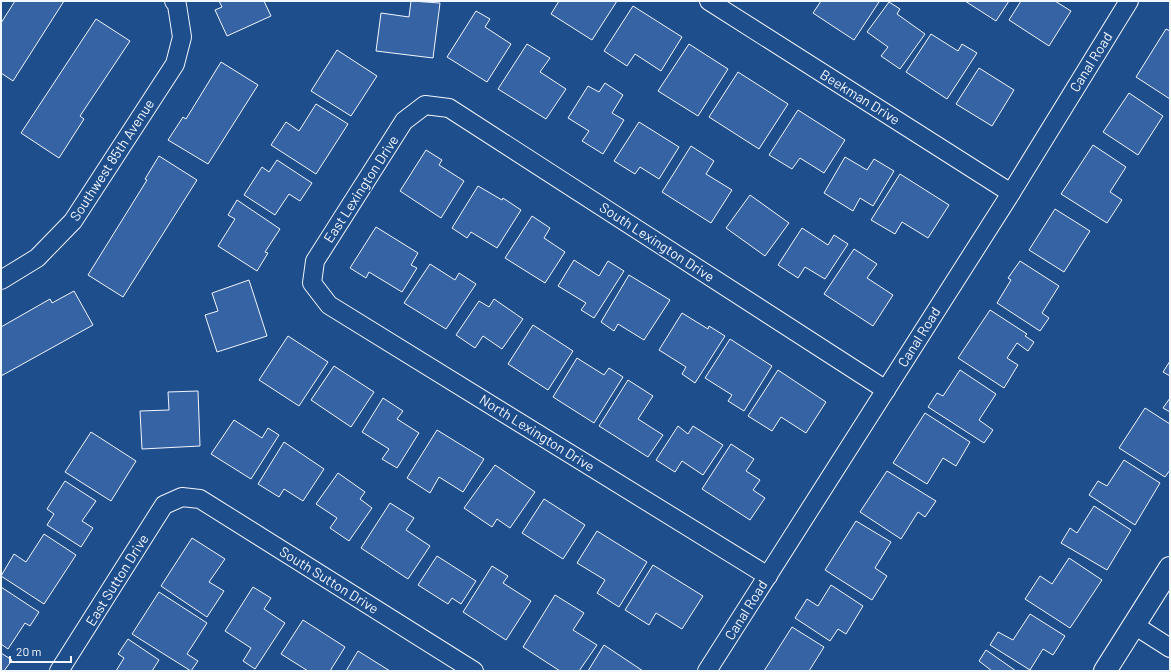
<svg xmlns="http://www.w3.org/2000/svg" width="1171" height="672" viewBox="0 0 1171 672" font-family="Barlow,sans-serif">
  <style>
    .building { fill: #3563a3; stroke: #f2f6ff }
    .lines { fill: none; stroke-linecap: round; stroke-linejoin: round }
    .minor-casing { stroke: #f2f6ff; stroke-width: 20 }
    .tertiary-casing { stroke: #f2f6ff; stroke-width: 24 }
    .minor { stroke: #1f4e8c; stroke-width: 18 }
    .tertiary { stroke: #1f4e8c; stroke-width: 22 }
    .labels { text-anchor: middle; stroke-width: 3; stroke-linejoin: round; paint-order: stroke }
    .street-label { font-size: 14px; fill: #f2f6ff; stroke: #1f4e8c }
  </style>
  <rect width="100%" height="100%" fill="#1f4e8c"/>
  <g class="building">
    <path d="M15,1H64L13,81L1,73V23Z"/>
    <path d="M219,1H264L271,16L227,36L215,10L222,7Z"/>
    <path d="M411,1L440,3L433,58L376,51L381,13L409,17Z"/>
    <path d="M559,1H617L592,40L551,14Z"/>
    <path d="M821,1H877L879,2L854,40L813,13Z"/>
    <path d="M965,1H1009L996,21Z"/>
    <path d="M1021,1H1055L1071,11L1049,46L1009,20Z"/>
    <path d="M889,2L900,9L897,14L925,34L900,69L881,56L888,47L867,32Z"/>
    <path d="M633,6L682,37L661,71L635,54L627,66L604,51Z"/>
    <path d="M476,11L490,19L485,27L511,44L487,82L447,57Z"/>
    <path d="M96,19L130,41L80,116L84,119L59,158L21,133Z"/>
    <path d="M1166,29L1170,31V99L1136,77Z"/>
    <path d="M931,34L958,51L962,44L977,53L947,99L906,72Z"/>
    <path d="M527,44L550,58L540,72L566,89L546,119L498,89Z"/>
    <path d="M689,44L728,69L698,116L658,91Z"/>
    <path d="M337,50L377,76L351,116L311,91Z"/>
    <path d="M221,62L258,85L208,164L168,140L183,117L186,119Z"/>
    <path d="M979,68L1014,90L992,126L956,104Z"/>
    <path d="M738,72L788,104L759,149L709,117Z"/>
    <path d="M605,83L623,95L612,113L624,120L603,154L582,141L589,131L568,118L588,86L599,92Z"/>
    <path d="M1129,93L1163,116L1138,155L1103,132Z"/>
    <path d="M316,104L348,124L316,174L271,145L286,122L299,131Z"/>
    <path d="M798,110L845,140L824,173L800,158L792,169L769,155Z"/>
    <path d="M639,122L679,147L659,179L640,167L635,174L614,161Z"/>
    <path d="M1093,145L1126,167L1110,192L1122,200L1107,223L1061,194Z"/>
    <path d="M691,146L714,161L706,174L732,190L711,223L662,192Z"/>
    <path d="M426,150L442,160L439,165L464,181L441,218L400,191Z"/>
    <path d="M159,156L197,180L123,297L88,275L147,180L145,179Z"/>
    <path d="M845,157L867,170L874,159L894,171L873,206L860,198L853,211L824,193Z"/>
    <path d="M277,160L312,183L300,201L289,194L275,215L244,195L262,167L269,172Z"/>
    <path d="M900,174L949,205L928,238L902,222L895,234L871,220Z"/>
    <path d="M478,186L502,200L503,198L521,210L497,248L471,232L467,238L452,228Z"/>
    <path d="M750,195L789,223L765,256L726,228Z"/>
    <path d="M237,200L280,229L265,252L268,253L257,271L218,246L235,219L228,215Z"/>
    <path d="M1055,209L1090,231L1064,272L1029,250Z"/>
    <path d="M532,216L550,228L544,238L565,252L545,283L505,258Z"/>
    <path d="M376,227L418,253L411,265L417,268L402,292L369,272L366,278L350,268Z"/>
    <path d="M802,228L828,245L834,235L848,244L825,279L805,267L798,278L778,265Z"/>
    <path d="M854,249L877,264L867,278L893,295L873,326L824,294Z"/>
    <path d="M574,260L599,276L608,261L624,271L594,318L581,310L586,303L558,286Z"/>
    <path d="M1020,261L1059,286L1042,313L1049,318L1040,331L997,303L1011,280L1008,278Z"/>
    <path d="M430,264L455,280L459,273L476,284L446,329L404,303Z"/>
    <path d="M629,275L670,300L644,340L618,324L614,331L601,322Z"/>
    <path d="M249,280L267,336L217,352L205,315L218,311L212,293Z"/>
    <path d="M74,291L93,325L1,376V327L50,299L52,303Z"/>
    <path d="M494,299L523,319L502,349L483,336L475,348L456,335L479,301L489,307Z"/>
    <path d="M990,310L1027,334L1025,336L1034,342L1028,351L1017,343L1007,358L1018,365L1004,388L958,358Z"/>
    <path d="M682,313L708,329L709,326L725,336L695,383L682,374L686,367L659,350Z"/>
    <path d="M533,325L573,351L548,390L508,364Z"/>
    <path d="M288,336L328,362L299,406L259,380Z"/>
    <path d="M730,339L772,366L744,411L728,401L732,395L705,378Z"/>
    <path d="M577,358L604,375L609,368L623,377L594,423L553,397Z"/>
    <path d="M1170,361V376L1163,372Z"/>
    <path d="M334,366L374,392L351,427L311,400Z"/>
    <path d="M778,370L826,402L806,433L781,417L772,431L748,416Z"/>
    <path d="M960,370L996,394L979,420L993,430L984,443L928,407L937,393L943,396Z"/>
    <path d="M628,380L653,396L638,419L663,435L648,457L599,426Z"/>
    <path d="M198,391L200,446L142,449L140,411L169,410L168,392Z"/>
    <path d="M383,398L403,411L397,419L419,433L397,468L382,459L389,449L362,432Z"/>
    <path d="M1170,398V412L1163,408Z"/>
    <path d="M1145,408L1170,424V470L1165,477L1119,448Z"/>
    <path d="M925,413L970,442L956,466L943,458L927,484L893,463Z"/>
    <path d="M234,420L262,438L268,428L279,435L251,479L211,454Z"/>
    <path d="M678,426L688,434L693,426L723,445L703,475L682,461L675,472L656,460Z"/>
    <path d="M437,430L484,459L463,492L439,477L430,493L407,478Z"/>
    <path d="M91,432L136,461L111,501L65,472Z"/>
    <path d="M284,442L324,469L303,501L284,489L279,497L258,484Z"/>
    <path d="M731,444L754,459L746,471L760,480L753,490L765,498L750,520L702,489Z"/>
    <path d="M1124,460L1160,483L1135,525L1089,495L1098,481L1107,486Z"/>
    <path d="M495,465L535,492L510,528L497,519L492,527L464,508Z"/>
    <path d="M887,471L936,501L925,517L918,512L901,539L860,512Z"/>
    <path d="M338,473L365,492L360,499L372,508L349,541L330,528L337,518L316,504Z"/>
    <path d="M65,481L96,501L82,521L93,528L81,547L47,525L54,514L47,509Z"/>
    <path d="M544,499L585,525L563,559L522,533Z"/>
    <path d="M390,503L414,518L406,530L430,546L408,579L361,548Z"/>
    <path d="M1094,506L1131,530L1107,570L1061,543L1070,528L1077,533Z"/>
    <path d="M856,521L891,542L875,568L887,576L872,600L825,570Z"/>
    <path d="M597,531L647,562L619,607L597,593L605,580L577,563Z"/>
    <path d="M44,534L76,555L44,604L1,576L14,554L26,562Z"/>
    <path d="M192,538L225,559L209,582L224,591L207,617L161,586Z"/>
    <path d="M437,556L476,581L461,604L452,598L448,604L418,585Z"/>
    <path d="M1069,558L1102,580L1070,628L1025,599L1040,576L1052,584Z"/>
    <path d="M653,565L703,596L682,629L656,613L649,625L625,610Z"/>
    <path d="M492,566L508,576L503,583L531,601L506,640L463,612Z"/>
    <path d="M831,585L863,606L846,634L838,629L830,641L795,618L807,599L818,606Z"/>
    <path d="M1,587L39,612L30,626L25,623L8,649L1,644Z"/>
    <path d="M253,587L271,598L264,609L285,623L255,669L243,661L251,648L225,631Z"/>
    <path d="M159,592L207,623L187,654L198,661L191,671L132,634Z"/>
    <path d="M555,595L584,613L573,630L597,645L579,671H560L523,647Z"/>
    <path d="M1030,614L1065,636L1053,655L1043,649L1030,670L990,645L998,632L1013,640Z"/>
    <path d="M303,620L345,647L330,671H308L281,654Z"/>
    <path d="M792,627L824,647L809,671H764Z"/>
    <path d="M128,639L159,660L152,671H116L124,658L118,654Z"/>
    <path d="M604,645L643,671H588Z"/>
    <path d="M986,650L1016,671H992L979,661Z"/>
    <path d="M358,651L390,671H346Z"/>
    <path d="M1,653L12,660L4,671H1Z"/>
  </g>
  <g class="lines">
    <g class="minor-casing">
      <g id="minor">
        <path d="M709,1L1011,193"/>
        <path d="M1,280L37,258L73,221L175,64L182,37L177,5L174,1"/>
        <path d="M768,576L329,305L312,283L315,261L404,121L425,105L449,108L886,390"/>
        <path d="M1134,625L1170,648"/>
        <path d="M59,671L164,505L182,497L200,499L474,671"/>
        <path d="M707,671L1011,193L1129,1"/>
      </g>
    </g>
    <g class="tertiary-casing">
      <path id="tertiary" d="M1105,671L1170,568"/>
    </g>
    <use href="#minor" class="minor"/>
    <use href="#tertiary" class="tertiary"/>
  </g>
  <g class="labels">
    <g class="street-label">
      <text transform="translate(1091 62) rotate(-58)" y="5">Canal Road</text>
      <text transform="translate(860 97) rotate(32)" y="5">Beekman Drive</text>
      <text transform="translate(112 160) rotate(-57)" y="5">Southwest 85th Avenue</text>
      <text transform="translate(361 189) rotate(-57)" y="5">East Lexington Drive</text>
      <text transform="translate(657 242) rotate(33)" y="5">South Lexington Drive</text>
      <text transform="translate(919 337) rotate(-58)" y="5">Canal Road</text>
      <text transform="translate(537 433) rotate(32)" y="5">North Lexington Drive</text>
      <text transform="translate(117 580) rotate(-58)" y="5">East Sutton Drive</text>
      <text transform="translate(329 580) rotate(32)" y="5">South Sutton Drive</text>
      <text transform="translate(746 610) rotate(-58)" y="5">Canal Road</text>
    </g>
  </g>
  <rect width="1171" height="672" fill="none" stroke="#f2f6ff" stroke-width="4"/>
  <path d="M10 656v6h61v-6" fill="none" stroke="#f2f6ff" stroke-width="2"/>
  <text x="16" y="656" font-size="12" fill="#f2f6ff" stroke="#1f4e8c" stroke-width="3" paint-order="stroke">20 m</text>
</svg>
